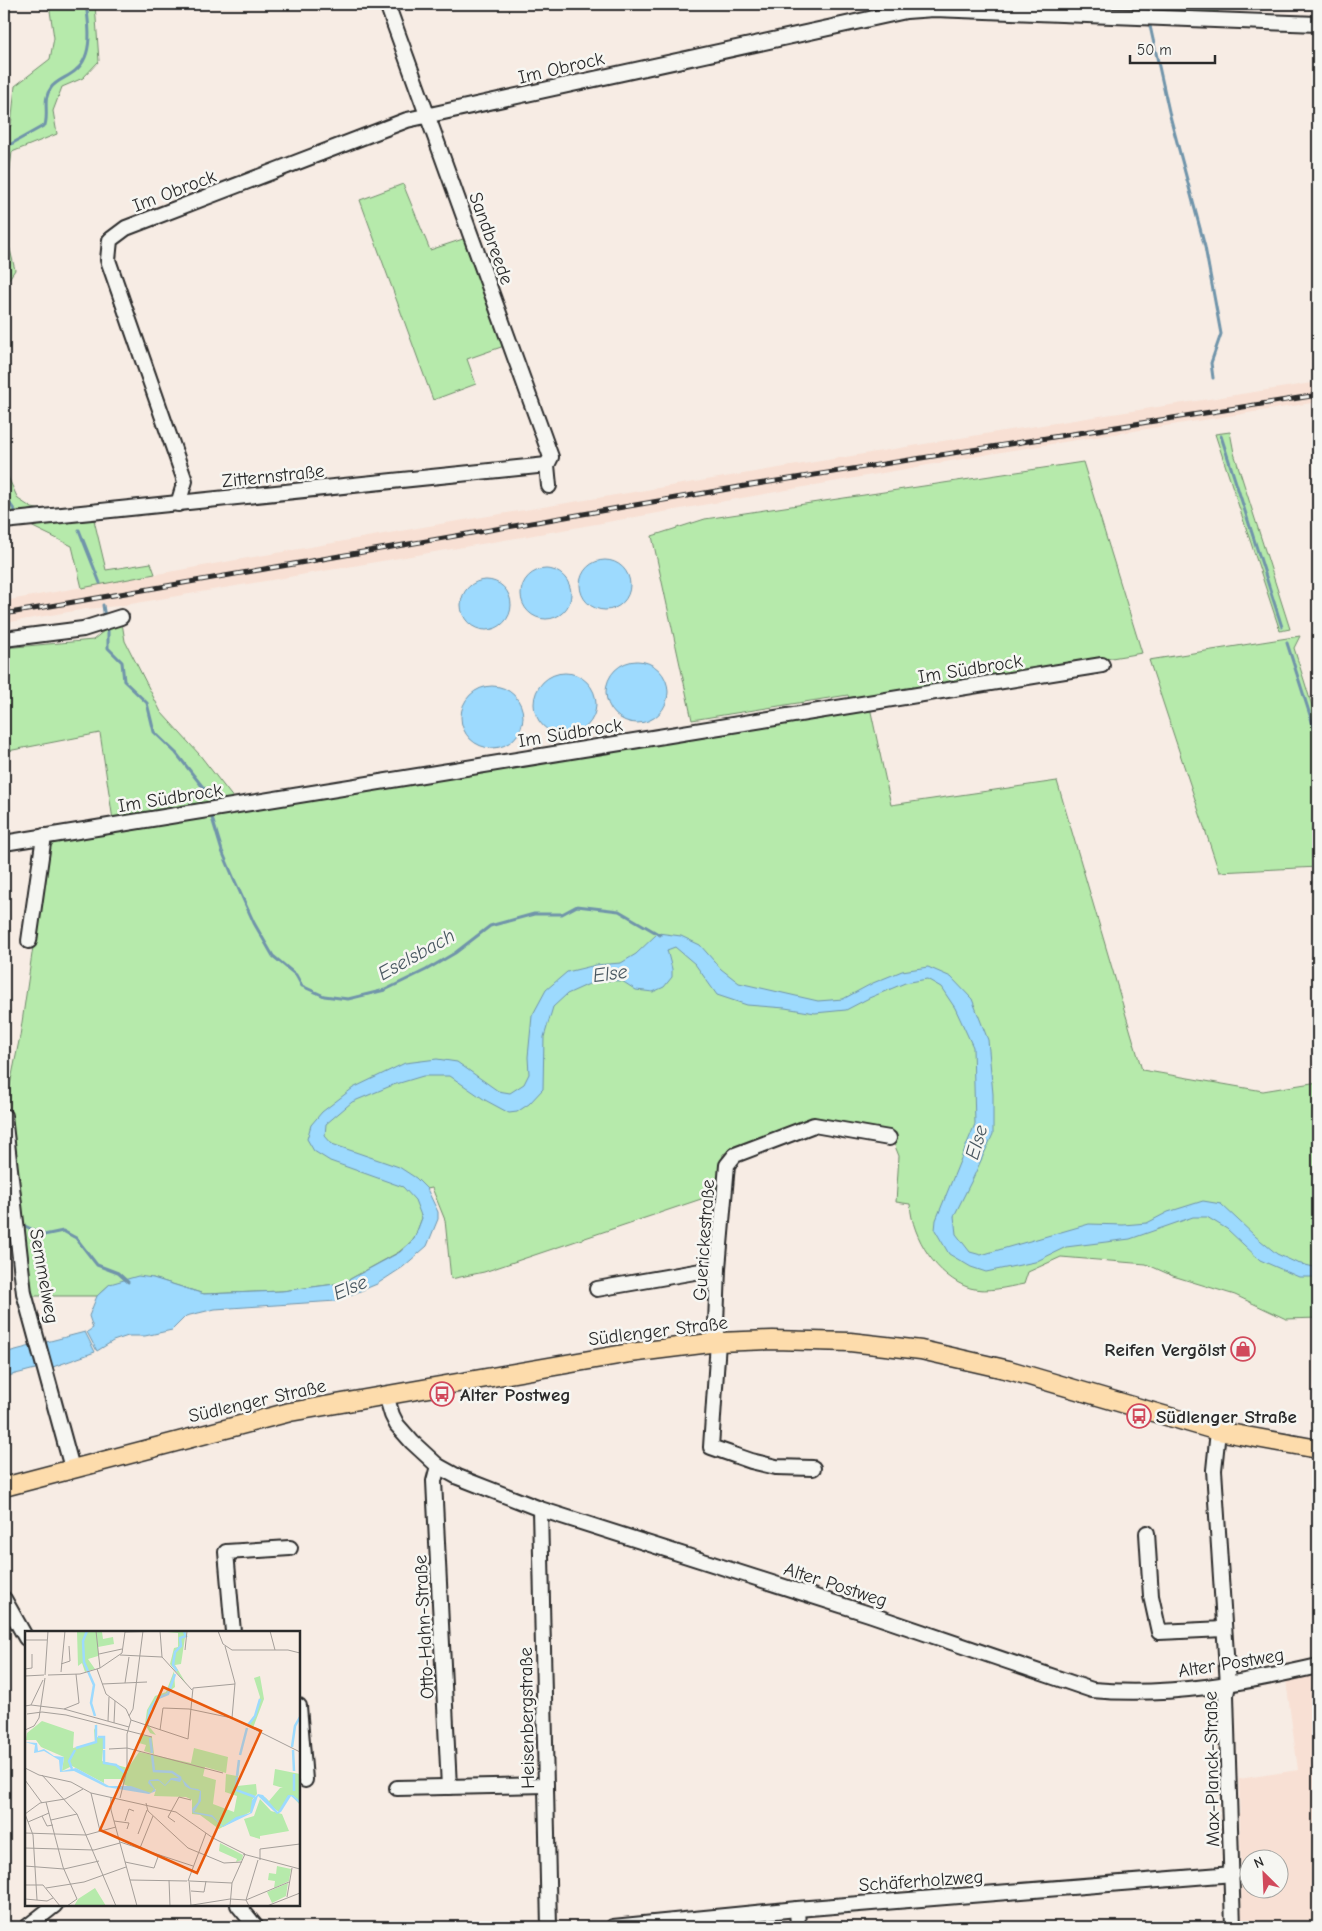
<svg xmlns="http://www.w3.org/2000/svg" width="1322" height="1931" viewBox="0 0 1322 1931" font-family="'Comic Neue',sans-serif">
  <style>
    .built { fill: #f8e0d4; fill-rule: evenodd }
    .green { fill: #b6eaab; stroke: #708a6b }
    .water { fill: #9ddafe; stroke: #6f94aa }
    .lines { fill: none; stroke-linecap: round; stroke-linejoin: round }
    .stream { stroke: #6f94aa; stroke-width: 3 }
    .minor-casing { stroke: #2b2b2b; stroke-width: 18 }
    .major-casing { stroke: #2b2b2b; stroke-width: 21 }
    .minor { stroke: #f6f6f2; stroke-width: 14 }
    .major { stroke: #fddcac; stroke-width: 18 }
    .rail-casing { stroke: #2b2b2b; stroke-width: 5 }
    .rail { stroke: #f6f6f2; stroke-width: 3; stroke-dasharray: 9; stroke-linecap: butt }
    .labels { text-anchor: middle; stroke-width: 5; stroke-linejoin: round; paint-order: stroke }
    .street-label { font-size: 19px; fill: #2b2b2b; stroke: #f6f6f2 }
    .poi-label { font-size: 19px; font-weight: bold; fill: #2b2b2b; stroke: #f6f6f2; text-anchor: start }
    .water-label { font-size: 20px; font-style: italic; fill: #485760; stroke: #f6f6f2 }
    .inset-river { fill: none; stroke: #9ddafe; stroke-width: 2.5 }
    .inset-road { fill: none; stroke: #a59f9a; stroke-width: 1 }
    .view { fill: #e8590c; fill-opacity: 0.15; stroke: #e8590c; stroke-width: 2.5 }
    .inset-edge { fill: none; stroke: #2b2b2b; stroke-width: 2.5 }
  </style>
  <rect width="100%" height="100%" fill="#f7ece4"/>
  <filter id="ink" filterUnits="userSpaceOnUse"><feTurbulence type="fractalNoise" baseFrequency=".02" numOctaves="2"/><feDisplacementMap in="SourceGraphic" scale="10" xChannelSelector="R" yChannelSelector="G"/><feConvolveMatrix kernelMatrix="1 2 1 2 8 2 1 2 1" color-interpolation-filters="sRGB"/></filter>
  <g filter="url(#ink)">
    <g class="built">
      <path d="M1318,382V402L1007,451L551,532L119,606L86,609L4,623V601L446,523L1003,431Z"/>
      <path d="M1318,1657V1927H1242L1239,1779L1298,1770L1284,1665ZM1250,1858H1280V1888H1250Z"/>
    </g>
    <g class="green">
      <path d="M49,4H95L99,61L83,78L62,87L53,111L57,134L12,152L4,215V130L11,126L15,86L50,59L54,38Z"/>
      <path d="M1142,4H1216L1218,12L1143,9Z"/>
      <path d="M403,184L430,250L469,237L507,345L467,359L476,384L433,400L360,200Z"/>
      <path d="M4,225L15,270L4,286Z"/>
      <path d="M1230,432L1234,453L1290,629L1280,631L1215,434Z"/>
      <path d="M1083,462L1142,653L868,698L891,805L1057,781L1142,1070L1263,1091L1318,1082V1318L1286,1319L1235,1295L1173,1276L1146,1264L1061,1257L1028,1272L1024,1284C1007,1287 987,1293 970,1288C937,1277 912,1238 910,1204L896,1202L899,1156L889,1131L813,1118L723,1154L719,1193L484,1272L451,1279L445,1220L432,1188L427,1189L422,1218L414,1239L399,1252L343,1283L282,1291L204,1294L153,1278L110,1284L97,1296H32L8,1095L20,1036L47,851L57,839L852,709L848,695L692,720L652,536L705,519Z"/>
      <path d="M4,468L18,499L32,508L94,520L106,570L151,563L155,574L82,588L72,546L4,513Z"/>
      <path d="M122,623L125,641L161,712L199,754L234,799L113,820L100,733L8,751L4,735V648L93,640L105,630Z"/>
      <path d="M1300,636L1294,648L1318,725V867L1219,872L1149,660Z"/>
      <path d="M4,1140L14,1240L4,1242Z"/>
    </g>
    <g class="water">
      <circle cx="605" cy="585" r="25"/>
      <circle cx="546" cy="594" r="25"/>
      <circle cx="486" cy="605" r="25"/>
      <circle cx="637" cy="692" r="31"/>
      <circle cx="565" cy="704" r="31"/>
      <circle cx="492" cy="717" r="31"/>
      <path d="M658,933L681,936L700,945L721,969L739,983L818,1001L843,999L873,983L902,971L928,967L951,977L972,999L988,1040L993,1094V1134L973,1178L954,1216L956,1234L970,1252L981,1255L1089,1224L1123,1225L1147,1223L1168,1212L1203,1201L1221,1204L1255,1236L1277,1254L1297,1263L1318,1268V1277H1299L1260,1260L1227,1229L1207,1217H1193L1130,1239L1066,1247L1035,1262L986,1272L971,1267L949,1254L935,1230L936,1220L975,1124L973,1047L955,1008L941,987L927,979L905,983L869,998L846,1010L815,1013L785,1008L747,1005L717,995L695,964L675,947L667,950L672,969V977L664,987L653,992L636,990L622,981L598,980L567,994L553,1007L544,1037L543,1089L529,1104L517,1112L509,1113L485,1100L450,1076H423L393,1085L352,1102L326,1124L325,1136L332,1144L399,1167L416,1178L427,1189L438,1212V1219L427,1246L403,1267L377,1284L336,1301L215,1309L186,1316L172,1330L145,1336H128L113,1341L97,1351L87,1332L93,1328L89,1316L97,1296L110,1284L138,1276L153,1278L204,1294L282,1291L343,1283L400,1252L414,1239L422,1218L415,1200L403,1187L330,1161L314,1151L307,1139L311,1125L322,1112L353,1088L405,1063L437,1059L457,1062L498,1091L510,1093L524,1084L529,1074L528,1057L532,1016L546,990L567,972L596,965L621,963L636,954Z"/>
      <path d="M85,1332L95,1352L50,1368H39L4,1377V1353Z"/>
    </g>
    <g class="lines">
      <g class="stream">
        <path d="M1149,4V8"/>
        <path d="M1150,26L1170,116L1205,247L1221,334L1211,363L1213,378"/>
        <path d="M4,148L45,125C49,112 42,99 51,88C56,80 69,77 76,70C94,55 89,24 86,4"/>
        <path d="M1221,436L1282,627"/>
        <path d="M4,495L15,511"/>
        <path d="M79,530L100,583"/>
        <path d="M103,605L105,618"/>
        <path d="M108,629V648L122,662L124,681L147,703L154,732L176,753L213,800"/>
        <path d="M1287,643L1318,740"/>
        <path d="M212,818L222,851L234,879L254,923L273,956L296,975L302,986L324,996L348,999L385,990L426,970L455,953L490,926L534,914H562L577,906L619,911L660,935"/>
        <path d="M23,1225L44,1235L63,1231L76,1238L97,1265L118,1273L128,1282"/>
      </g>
      <g class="minor-casing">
        <g id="minor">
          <path d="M387,4L551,457L547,465L549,486"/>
          <path d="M178,504L185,481L108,260L110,240L126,228L407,120L906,11L934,9L1318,24"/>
          <path d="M4,521L547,465"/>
          <path d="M4,639L83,629L121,617"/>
          <path d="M4,843L1102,665"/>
          <path d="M29,941L44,836"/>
          <path d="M4,1116L24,1293L72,1468"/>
          <path d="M597,1289L718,1268"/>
          <path d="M386,1395L392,1415L397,1425L412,1442L438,1466L458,1477L540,1509L869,1614L1092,1690C1169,1697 1244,1683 1318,1666"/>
          <path d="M1218,1431L1214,1470L1228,1685L1226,1695L1233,1927"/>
          <path d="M438,1466L434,1481L449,1787"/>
          <path d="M813,1468L776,1467L751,1461L711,1447L718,1342L716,1324L718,1268L727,1165L735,1155L814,1125L889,1138"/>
          <path d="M540,1509L549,1927"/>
          <path d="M1147,1533L1151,1596L1159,1632L1224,1629"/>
          <path d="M4,1599L26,1638"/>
          <path d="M233,1632L226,1552L290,1548"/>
          <path d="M299,1706L305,1780"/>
          <path d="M397,1788L546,1785"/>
          <path d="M238,1905L256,1927"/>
          <path d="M797,1909L798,1927"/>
          <path d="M27,1927L55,1905"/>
          <path d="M613,1927L797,1909L1233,1874"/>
        </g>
      </g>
      <g class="major-casing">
        <path id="major" d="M4,1487L290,1412L630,1353L718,1342L773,1340L850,1342L921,1350L1009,1370L1218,1431L1318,1449"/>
      </g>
      <use href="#minor" class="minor"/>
      <use href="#major" class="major"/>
      <g class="rail-casing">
        <path id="rail" d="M4,614L751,485L1318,395"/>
      </g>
      <use href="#rail" class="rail"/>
    </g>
  </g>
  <defs>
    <g id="shop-ring" transform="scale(1.25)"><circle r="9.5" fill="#f6f6f2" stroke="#d1495b" stroke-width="1.5"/><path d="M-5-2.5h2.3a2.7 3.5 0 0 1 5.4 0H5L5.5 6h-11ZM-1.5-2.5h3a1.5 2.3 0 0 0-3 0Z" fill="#d1495b"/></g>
    <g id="bus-ring" transform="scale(1.25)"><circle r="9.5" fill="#f6f6f2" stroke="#d1495b" stroke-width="1.5"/><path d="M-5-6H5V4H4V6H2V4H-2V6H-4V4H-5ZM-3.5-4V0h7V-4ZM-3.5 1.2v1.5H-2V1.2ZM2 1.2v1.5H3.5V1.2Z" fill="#d1495b"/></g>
  </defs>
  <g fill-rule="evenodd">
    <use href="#shop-ring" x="1243" y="1349"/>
    <use href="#bus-ring" x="442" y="1394"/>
    <use href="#bus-ring" x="1139" y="1416"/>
  </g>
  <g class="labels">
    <g class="street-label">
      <text transform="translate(561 67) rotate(-13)" y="7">Im Obrock</text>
      <text transform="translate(174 190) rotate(-21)" y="7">Im Obrock</text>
      <text transform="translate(492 238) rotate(70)" y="7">Sandbreede</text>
      <text transform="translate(273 475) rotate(-6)" y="7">Zitternstraße</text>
      <text transform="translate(970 668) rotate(-9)" y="7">Im Südbrock</text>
      <text transform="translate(570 732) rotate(-9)" y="7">Im Südbrock</text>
      <text transform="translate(170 797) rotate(-9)" y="7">Im Südbrock</text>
      <text transform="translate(703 1240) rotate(-86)" y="7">Guerickestraße</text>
      <text transform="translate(45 1276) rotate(80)" y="7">Semmelweg</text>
      <text transform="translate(658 1330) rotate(-7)" y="7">Südlenger Straße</text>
      <text transform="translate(257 1400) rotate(-13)" y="7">Südlenger Straße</text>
      <text transform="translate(836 1584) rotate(18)" y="7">Alter Postweg</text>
      <text transform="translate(423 1627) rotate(-93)" y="7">Otto-Hahn-Straße</text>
      <text transform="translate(1231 1662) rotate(-9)" y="7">Alter Postweg</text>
      <text transform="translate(526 1718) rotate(-91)" y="7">Heisenbergstraße</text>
      <text transform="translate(1211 1769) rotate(-91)" y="7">Max-Planck-Straße</text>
      <text transform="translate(921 1880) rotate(-4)" y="7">Schäferholzweg</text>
    </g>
    <g class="poi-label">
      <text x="1226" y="1356" text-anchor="end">Reifen Vergölst</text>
      <text x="460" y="1401">Alter Postweg</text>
      <text x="1156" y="1423">Südlenger Straße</text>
    </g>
    <g class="water-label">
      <text transform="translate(416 954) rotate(-29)" y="7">Eselsbach</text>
      <text transform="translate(610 973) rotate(-8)" y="7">Else</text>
      <text transform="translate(976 1142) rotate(-73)" y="7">Else</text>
      <text transform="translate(350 1287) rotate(-23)" y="7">Else</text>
    </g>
  </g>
  <g transform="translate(25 1631)">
    <rect width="275" height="275" fill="#f7ece4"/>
    <path d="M52,0L77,1L78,8L88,6L89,13L73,16V25L63,28L70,38L60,41L57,32L53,35ZM161,0L156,33L150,34L162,54L145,33L149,17L153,16V2L142,1ZM149,40L150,56L134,68L125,80L123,94L131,104L125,102L120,93L122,79L130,65L141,61ZM235,45L239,68L228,97L222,94L230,85L235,66L229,47ZM17,90L49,101L48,117L70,111L69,99L72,93L71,106L79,107L77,130L103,137L114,121L166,132L169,117L203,126L201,142L180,136L178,145L191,149L188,173L209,181L212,165L200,161L201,143L212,145L215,128L212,155L231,153L232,163L227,169V180L194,198L175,184L167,183V169L161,166L129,165L131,158L126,162L116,161L98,153V148H79V152L47,135L37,140L39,126L16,116L11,109H1L2,102ZM115,104L127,106L129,123L119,120L121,114L114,112ZM250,138L275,143V174L266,164L254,181L242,172L240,166L244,170L255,157H258L248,154ZM235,168L246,180L257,183L264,200L235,205V208L225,205L219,188L229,185ZM195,212L218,224L217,229L211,231L212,228L194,220ZM252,235L266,238L264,250L249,257L250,250L243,249L244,242L251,243ZM263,252L261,265L247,272L242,261ZM70,257L81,275H49L53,268Z" fill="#b6eaab"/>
    <path d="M0,111L12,112L13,120L19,118L29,125L39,126L37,140L51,137L84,155H106L126,162L129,158L123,152L124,149L133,148L140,154L146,147H156L166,157L173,158L176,160V170L169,181L187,184L198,195L211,186L225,182L227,169L233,163L238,164L253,181L263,164H268L275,170V179L274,172L266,165L256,181L252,183L233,165L227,182L198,196L187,186L168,182L167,178L173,171L175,160L165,158L160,155L157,148L155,151L146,149L140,155L134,150H125L131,160L124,163L81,156L49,140L35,141L34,129L19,120L9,122L10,114Z" fill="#9ddafe"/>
    <path class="inset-river" d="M62,0L58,10L59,31L69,54L66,72L70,85M152,40L148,34L150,21L156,15L155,7L161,5L159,1M122,94L125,78L133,67L143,63L150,43M223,94L230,85L235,68M73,106H79V118M125,107L127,122M267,116L270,95L275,86M51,117L71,111V94M79,119V132L91,134L100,142M268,119L269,140M127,124L129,140L147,141L156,147M215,124L222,97M47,138L44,130L50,119M212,145L214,129M212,146L211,159L230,166M269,160V143"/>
    <path class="inset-road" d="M71,0L75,37M135,0L137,26L167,59M193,0L198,13L207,19H263L275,22M245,0L250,19M100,1L145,0M0,9H22M200,15L210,52L207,87M160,19L162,0M74,23L97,18M95,24L137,26M36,33L45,30L44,15M0,38L7,37V23M72,38L81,63L101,78L106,89L102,103V139L95,167M36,41L40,0M20,44L23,0M23,44L55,43L75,37L97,22L100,1M0,45L19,44M100,52L104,26M77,53L122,51M168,57L210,53M6,74L39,78L104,96M0,75L6,74L18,49M39,78L54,72L51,43M2,83L17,81L41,84L127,106M104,85L108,78L118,0M106,89L163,108M83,90L84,66M89,92L90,70M0,99L9,95L14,87L20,47M135,99L138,77L164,78L207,87L275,121M163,108L168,57M84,118L102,117L198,142M0,137L14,144L46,151L66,162L151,181L188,207L220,223M17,144L52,183L91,275M0,149L17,172M66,162L75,200M86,166V179L112,275M21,171L38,236L52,268L42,275M121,172L123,180L163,217L199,232L217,231M0,183L8,204L12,269M0,183L15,172L40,168L58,158M17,185L22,195L28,194M26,189L52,183M89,190L104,192L102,198M100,190L104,178L109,180M3,191L24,182M150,191L143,186L154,166L166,169M0,202L61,204L91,196M113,203L122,179M95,211L168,235M0,217L69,219L95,212M115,217L128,185M218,223L275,238M235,229V218L275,213M100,231L129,237L134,223M0,235L39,238L74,230M105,249L162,250M144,249L145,275M164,249L166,275M163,250L181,202M165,250L207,252M0,254H18L35,275M21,257L59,251L101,236M166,260L179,261L181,250M262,266L267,237M0,268L22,270L28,267M161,275L205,268L221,269L264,251M205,275L207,252L220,223M224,275L221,269L233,229M242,275L275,262"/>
    <path class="view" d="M138,56L236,100L172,242L75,199Z"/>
    <rect width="275" height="275" class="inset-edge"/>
  </g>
  <rect width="1322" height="1931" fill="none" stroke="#f6f6f2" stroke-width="20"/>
  <rect x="10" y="10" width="1302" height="1911" fill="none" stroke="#2b2b2b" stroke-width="2" filter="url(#ink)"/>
  <g transform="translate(1264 1874) rotate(336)"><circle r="24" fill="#f6f6f2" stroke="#a5a5a2"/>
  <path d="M0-4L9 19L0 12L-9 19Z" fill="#d1495b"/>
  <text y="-8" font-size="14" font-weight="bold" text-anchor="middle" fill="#2b2b2b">N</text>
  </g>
  <path d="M1130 55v8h85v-8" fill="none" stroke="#2b2b2b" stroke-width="2.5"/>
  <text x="1137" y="55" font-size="15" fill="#2b2b2b" stroke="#f6f6f2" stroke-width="4" paint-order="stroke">50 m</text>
</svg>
